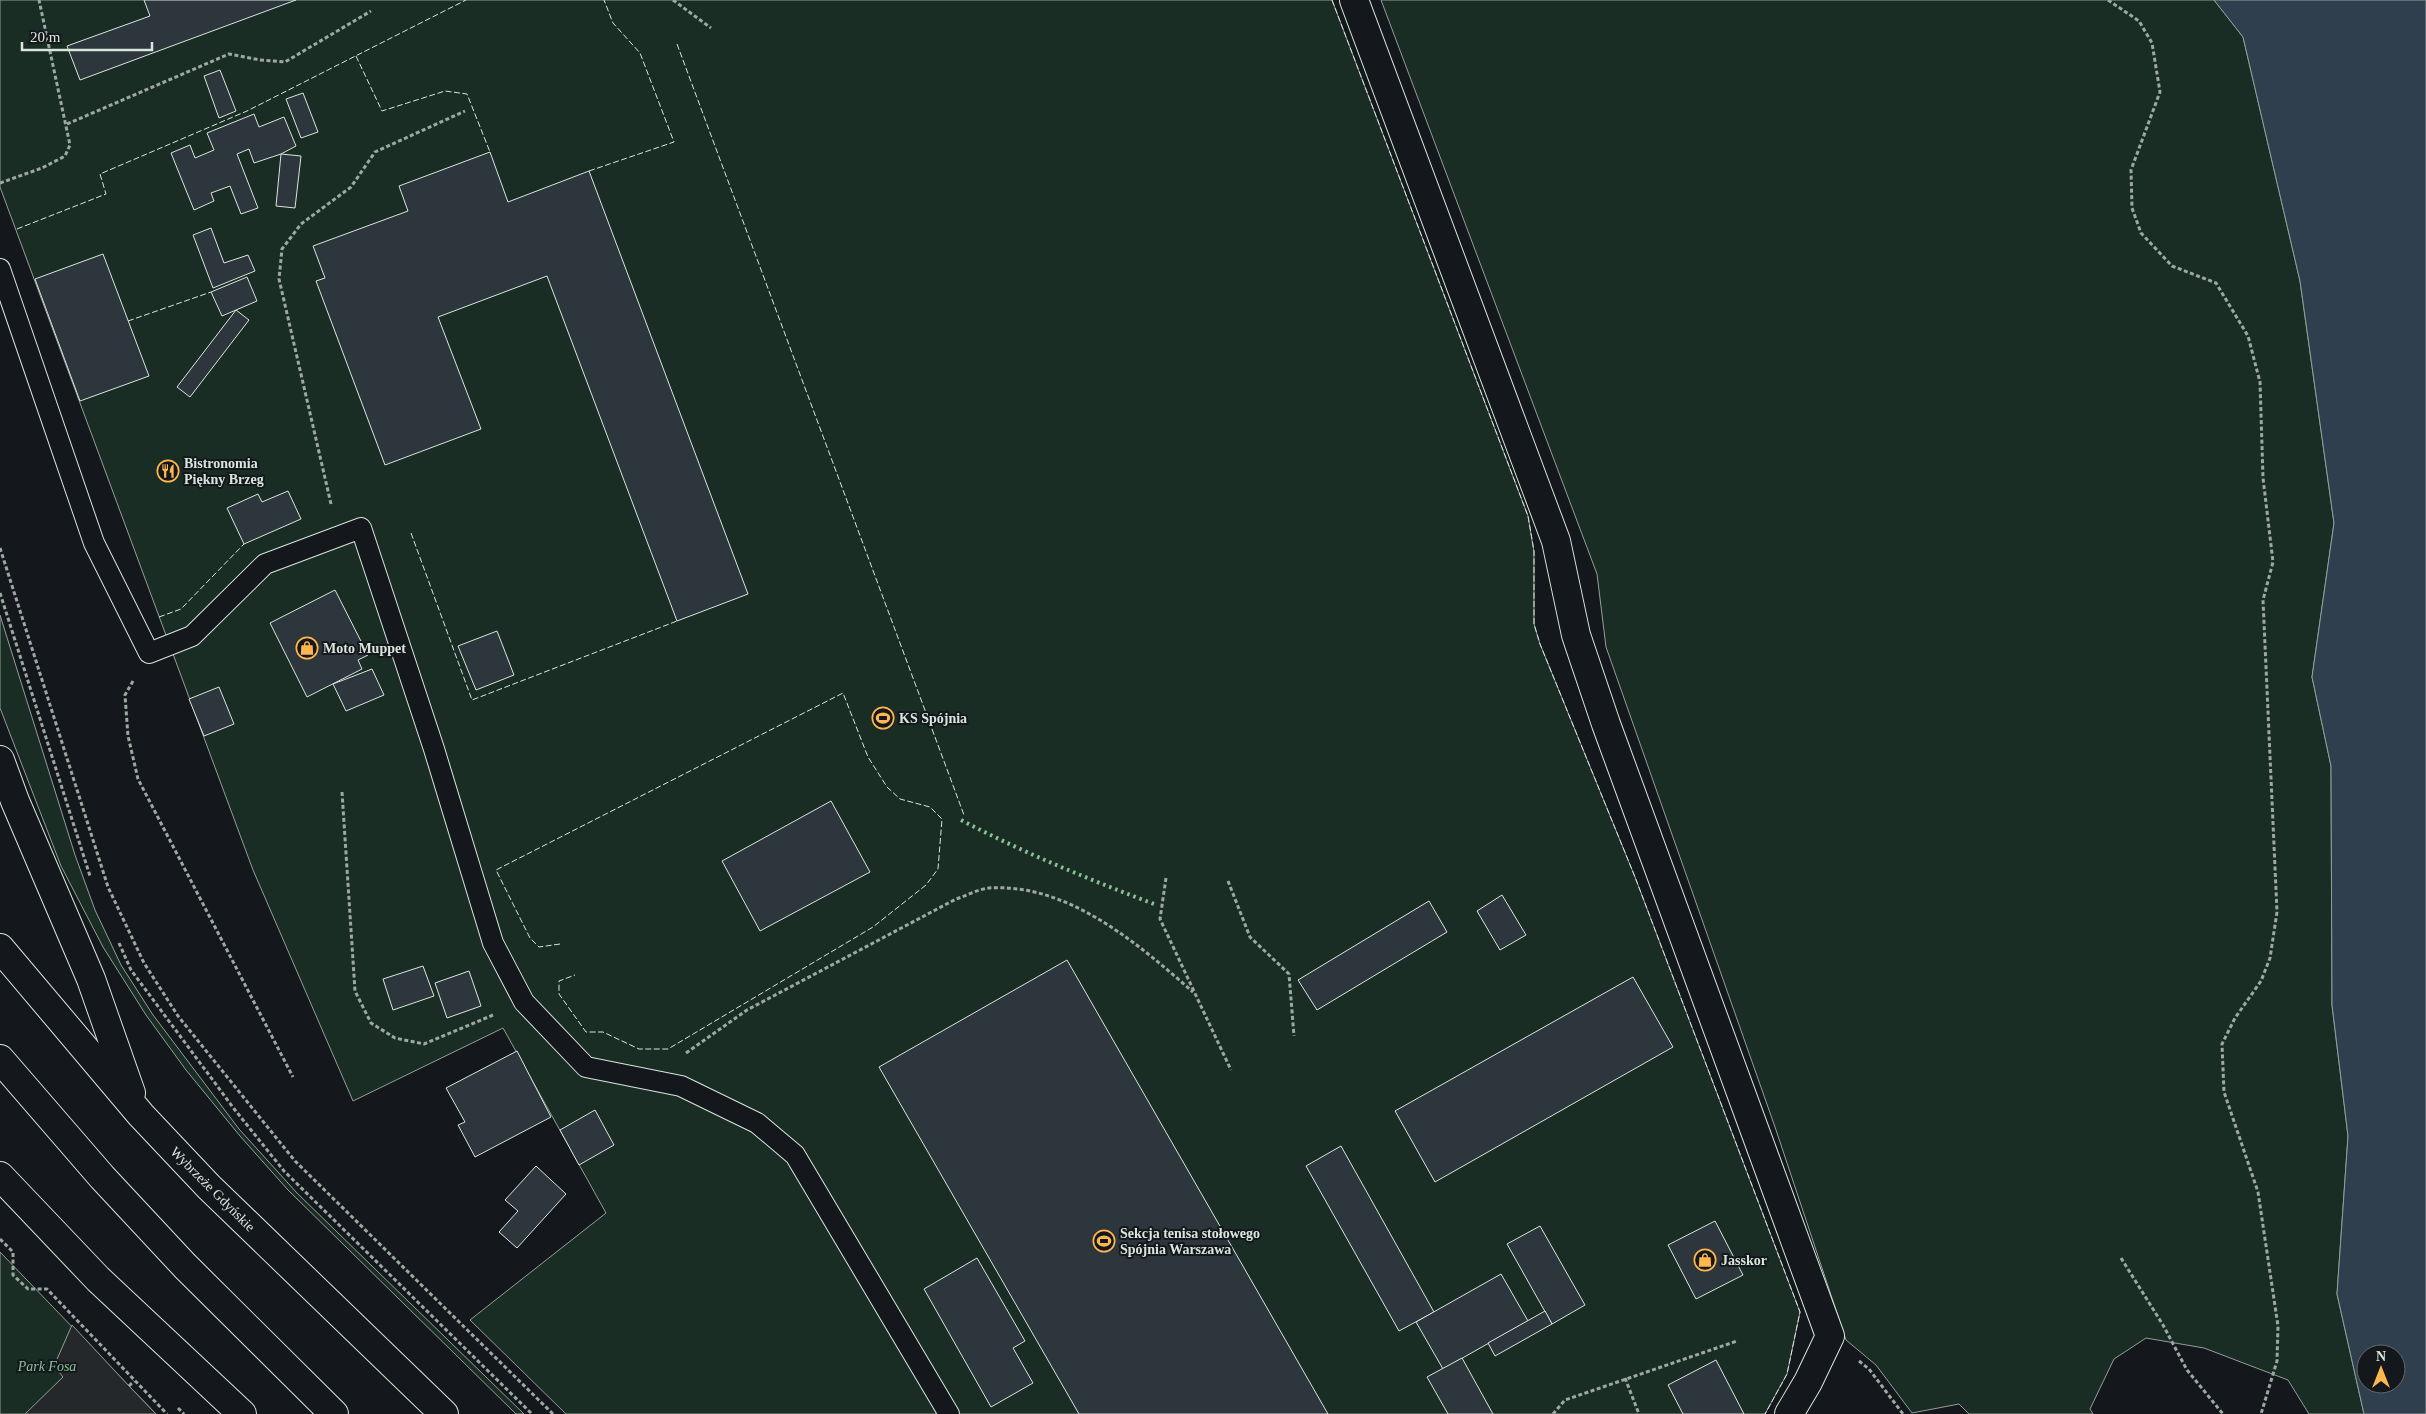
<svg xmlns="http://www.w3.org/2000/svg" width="2426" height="1414" viewBox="0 0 2426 1414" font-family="'Times New Roman',serif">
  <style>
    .green { fill: #1a2d24; stroke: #939e99 }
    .parking { fill: #24282b; stroke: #939e99 }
    .water { fill: #2f3f4d; stroke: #939e99; fill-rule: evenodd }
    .building { fill: #2c363c; stroke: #d8e6dc }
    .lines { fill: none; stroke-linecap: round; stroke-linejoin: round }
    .lane-casing { stroke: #d8e6dc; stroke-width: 22 }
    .street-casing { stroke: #d8e6dc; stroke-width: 30 }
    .primary-casing { stroke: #d8e6dc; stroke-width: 30 }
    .path { stroke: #9da8a2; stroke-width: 3; stroke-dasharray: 4 2.5; stroke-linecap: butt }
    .lane { stroke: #14181c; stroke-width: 20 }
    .street { stroke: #14181c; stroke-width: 28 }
    .primary { stroke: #14181c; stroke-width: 28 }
    .hedge { stroke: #8ac095; stroke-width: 4; stroke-dasharray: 2.5 4; stroke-linecap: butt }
    .fence { stroke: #d8e6dc; stroke-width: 1; stroke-dasharray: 6 2.5; stroke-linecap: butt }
    .labels { text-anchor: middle; stroke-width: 4; stroke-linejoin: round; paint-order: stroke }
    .poi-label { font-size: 14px; font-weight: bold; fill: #d8e6dc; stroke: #14181c; text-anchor: start }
    .street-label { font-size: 14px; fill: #d8e6dc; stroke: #14181c }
    .park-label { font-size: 14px; font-style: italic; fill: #8ac095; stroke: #14181c }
  </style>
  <rect width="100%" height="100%" fill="#14181c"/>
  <g class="green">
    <path d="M0,0H1332L1528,516L1534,552V624L1540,644L1635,877L1800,1312L1787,1374L1765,1414H566L470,1320L606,1213L503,1028L353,1101L253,870L0,187Z"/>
    <path d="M1381,0H2214L2243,37L2300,281L2334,523L2312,677L2331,766L2332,1005L2348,1136L2337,1294L2364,1414H2309L2288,1380L2204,1348L2146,1338L2114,1359L2090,1409L2093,1414H1969L1959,1404L1912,1413L1876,1365L1846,1340L1775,1127L1606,647L1597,574Z"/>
    <path d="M0,615L75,855L95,910L121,965L153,1015L239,1129L297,1193L524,1414H516L288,1190L240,1136L186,1070L146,1015L103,947L61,866L0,708Z"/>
    <path d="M0,1252L156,1414H0Z"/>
  </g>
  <path class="parking" d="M72,1325L129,1386L156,1414H25L63,1377L54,1366Z"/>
  <path class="water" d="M2214,0H2426V1414H2364L2337,1294L2348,1136L2332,1005L2331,766L2312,677L2334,523L2300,281L2243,37ZM2366,1354H2396V1384H2366Z"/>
  <g class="building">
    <path d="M144,0H296L80,80L67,46L150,16Z"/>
    <path d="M220,70L236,111L219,118L204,76Z"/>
    <path d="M303,93L318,132L301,138L286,99Z"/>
    <path d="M254,114L259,127L284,117L296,146L281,154L254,163L249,149L237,154L258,208L241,214L230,186L211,193L214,201L194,210L171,153L190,145L195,158L214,150L207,133Z"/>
    <path d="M490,152L508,202L589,171L748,594L677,621L547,276L438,317L481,429L385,465L316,281L325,278L313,246L408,211L399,186Z"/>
    <path d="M281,154L301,156L295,208L276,206Z"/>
    <path d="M211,228L224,263L248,255L255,271L213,288L193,235Z"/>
    <path d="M103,254L149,376L80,401L35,279Z"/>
    <path d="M247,277L257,301L222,316L211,292Z"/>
    <path d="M236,310L249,320L190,397L177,387Z"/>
    <path d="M288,491L301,519L244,544L227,508L258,494L262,502Z"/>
    <path d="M335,590L368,655L358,660L362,669L307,697L270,623Z"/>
    <path d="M497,631L514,675L476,690L458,646Z"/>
    <path d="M372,669L384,695L346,711L333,684Z"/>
    <path d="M219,687L234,724L204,736L189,699Z"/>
    <path d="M831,801L870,872L760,931L722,861Z"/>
    <path d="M1502,895L1526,935L1500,950L1477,911Z"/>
    <path d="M1429,901L1447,932L1317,1010L1298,980Z"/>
    <path d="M1067,960L1328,1414H1079L879,1067Z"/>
    <path d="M423,966L434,996L393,1010L383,979Z"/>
    <path d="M469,971L481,1006L447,1018L435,983Z"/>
    <path d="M1633,977L1673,1047L1435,1182L1395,1111Z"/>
    <path d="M517,1051L551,1117L475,1157L458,1125L465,1122L446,1088Z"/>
    <path d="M595,1110L614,1145L579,1165L560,1130Z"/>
    <path d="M1341,1146L1434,1312L1399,1331L1306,1166Z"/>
    <path d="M536,1166L566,1194L517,1248L499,1232L518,1211L505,1200Z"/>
    <path d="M1715,1221L1743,1275L1696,1299L1668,1245Z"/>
    <path d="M1540,1226L1585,1305L1552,1324L1507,1244Z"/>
    <path d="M977,1258L1025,1341L1013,1348L1033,1383L991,1407L924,1289Z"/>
    <path d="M1501,1274L1528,1321L1443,1369L1416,1322Z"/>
    <path d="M1545,1311L1552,1324L1495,1356L1488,1343Z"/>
    <path d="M1462,1358L1493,1414H1448L1427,1377Z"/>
    <path d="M1716,1360L1744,1414H1683L1668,1385Z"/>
  </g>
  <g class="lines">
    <g class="lane-casing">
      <path id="lane" d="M0,269L94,543L149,653L192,636L265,564L361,528L434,749L493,943L524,1002L586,1067L681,1086L757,1123L795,1155L949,1414"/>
    </g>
    <g class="street-casing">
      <path id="street" d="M1354,0L1556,541L1576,635L1606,724L1830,1336L1808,1382L1789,1414"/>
    </g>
    <g class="primary-casing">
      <g id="primary">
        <path d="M0,760L15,801L91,979L131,1093"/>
        <path d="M0,948L141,1115L209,1187L444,1414"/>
        <path d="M0,1059L102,1177L185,1266L334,1414"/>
        <path d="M0,1176L98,1279L242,1414"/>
      </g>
    </g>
    <g class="path">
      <path d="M673,0L711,28"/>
      <path d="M2108,0L2139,21L2152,43L2160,92L2131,170L2132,208L2141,233L2172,266L2216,283L2248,336L2260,382L2263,478L2273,562L2263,600L2277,912L2270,958L2261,981L2235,1018L2222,1044L2224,1092L2258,1192L2278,1326L2277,1361L2261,1414"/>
      <path d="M67,124L229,54L260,60L285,62L371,11"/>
      <path d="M0,183L42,168L65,156L70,145L39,0"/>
      <path d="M331,504L279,279L282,249L301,224L351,187L375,152L465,111"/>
      <path d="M0,548L108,887L144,963L178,1016L295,1161L553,1414"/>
      <path d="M0,593L90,876"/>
      <path d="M133,681L125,695L128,736L138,779L293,1077"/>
      <path d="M342,792L355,991L371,1023L395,1038L424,1044L493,1015"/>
      <path d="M1166,878L1160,919L1231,1070"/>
      <path d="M1228,881L1250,937L1289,974L1294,1036"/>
      <path d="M119,943L131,970L235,1110L284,1171L532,1414"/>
      <path d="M686,1053L747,1010L956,899C966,896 978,889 989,888C1068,883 1137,943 1193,992"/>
      <path d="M0,1239L13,1252V1275L28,1289H47L167,1414"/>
      <path d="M2121,1258L2163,1325L2187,1370L2223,1414"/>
      <path d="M1859,1361L1869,1369L1903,1414"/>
      <path d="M1625,1378L1639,1414"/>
      <path d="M129,1386L134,1381"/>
      <path d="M178,1408L184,1414"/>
      <path d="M1553,1414L1565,1400L1737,1341"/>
    </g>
    <use href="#lane" class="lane"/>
    <use href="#street" class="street"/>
    <use href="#primary" class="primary"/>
    <path class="hedge" d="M961,820C1024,853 1088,879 1154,904"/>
    <g class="fence">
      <path d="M1332,0L1528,516L1534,551V624L1540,644L1635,877L1800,1312L1787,1374L1765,1414"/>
      <path d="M677,44L964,815"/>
      <path d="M356,56L382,111L445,91L467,94L490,152"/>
      <path d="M589,171L674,142L640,53L613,23L604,0"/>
      <path d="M17,229L106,194L100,174L247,111L466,0"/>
      <path d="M128,321L211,292"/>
      <path d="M411,533L472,700L677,621"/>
      <path d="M159,617L181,609L244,544"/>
      <path d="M560,944L539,947L530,938L496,870L843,693L868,757L887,787L900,799L930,807L942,819L938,869L926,885L873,927L668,1049H639L603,1032H586L559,994V981L575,975"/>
    </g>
  </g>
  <defs>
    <g id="restaurant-ring" transform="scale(1.125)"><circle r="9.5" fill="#14181c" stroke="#ffb74d" stroke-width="1.5"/><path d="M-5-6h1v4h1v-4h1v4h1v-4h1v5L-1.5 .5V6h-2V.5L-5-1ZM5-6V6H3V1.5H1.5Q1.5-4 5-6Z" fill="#ffb74d"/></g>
    <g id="shop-ring" transform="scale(1.125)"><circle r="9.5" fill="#14181c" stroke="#ffb74d" stroke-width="1.5"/><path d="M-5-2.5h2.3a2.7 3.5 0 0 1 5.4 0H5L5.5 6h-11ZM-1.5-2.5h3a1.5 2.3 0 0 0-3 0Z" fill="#ffb74d"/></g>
    <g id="stadium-ring" transform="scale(1.125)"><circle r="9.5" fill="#14181c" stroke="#ffb74d" stroke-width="1.5"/><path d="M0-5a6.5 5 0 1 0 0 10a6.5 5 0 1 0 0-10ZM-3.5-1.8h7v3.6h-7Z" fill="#ffb74d"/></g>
  </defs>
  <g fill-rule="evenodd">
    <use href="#restaurant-ring" x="168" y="471"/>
    <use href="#shop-ring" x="307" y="648"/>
    <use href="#stadium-ring" x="883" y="718"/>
    <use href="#stadium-ring" x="1104" y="1241"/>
    <use href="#shop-ring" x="1705" y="1260"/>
  </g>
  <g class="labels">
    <g class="poi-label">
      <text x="184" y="468">Bistronomia<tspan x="184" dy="16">Piękny Brzeg</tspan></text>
      <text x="323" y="653">Moto Muppet</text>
      <text x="899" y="723">KS Spójnia</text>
      <text x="1120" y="1238">Sekcja tenisa stołowego<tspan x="1120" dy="16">Spójnia Warszawa</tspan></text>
      <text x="1721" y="1265">Jasskor</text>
    </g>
    <g class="street-label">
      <text transform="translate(213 1189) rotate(45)" y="5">Wybrzeże Gdyńskie</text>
    </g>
    <g class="park-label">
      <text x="47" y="1371">Park Fosa</text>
    </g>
  </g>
  <g transform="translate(2381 1369)"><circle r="24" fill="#14181c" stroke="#626a69"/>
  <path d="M0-4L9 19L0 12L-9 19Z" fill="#ffb74d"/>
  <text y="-8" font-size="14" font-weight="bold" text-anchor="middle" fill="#d8e6dc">N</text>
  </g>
  <path d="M22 42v8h130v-8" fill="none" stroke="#d8e6dc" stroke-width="2.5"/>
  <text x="30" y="42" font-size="15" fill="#d8e6dc" stroke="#14181c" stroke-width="4" paint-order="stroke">20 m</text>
</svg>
